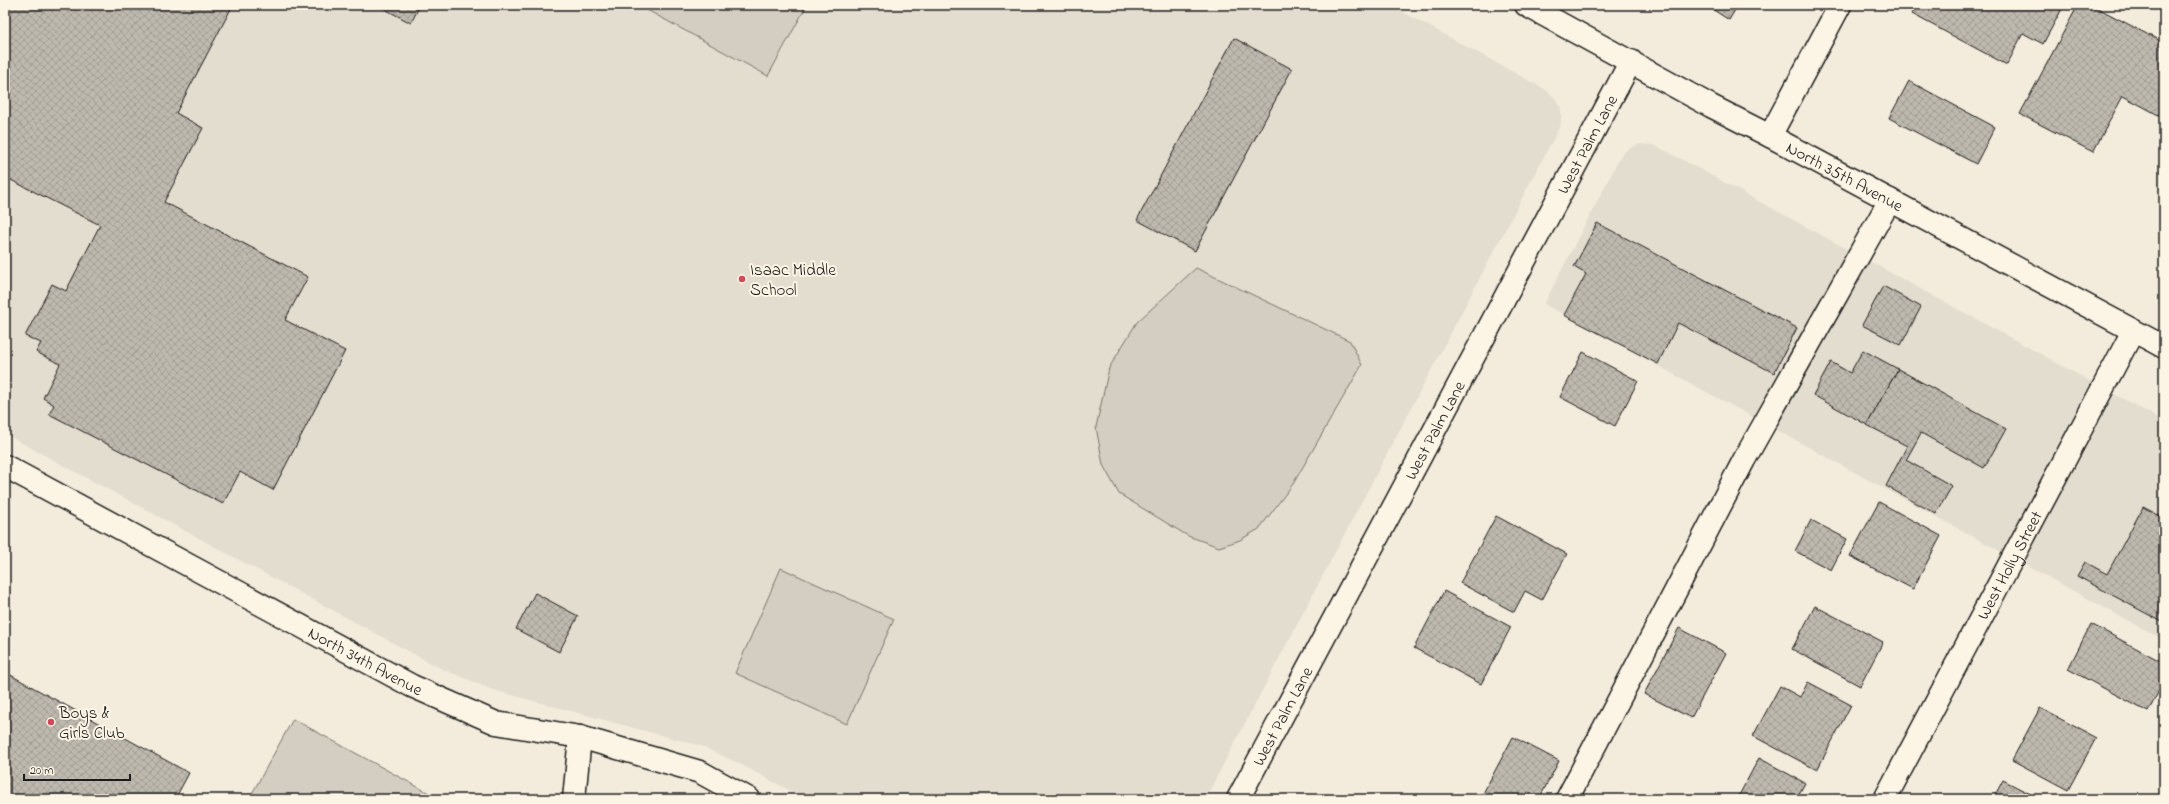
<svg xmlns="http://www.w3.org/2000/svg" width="2169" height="804" viewBox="0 0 2169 804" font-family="'Indie Flower',sans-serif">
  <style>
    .built { fill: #e3ddcf }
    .pitch { fill: #d3cec1; stroke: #78756e }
    .building { fill: url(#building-cross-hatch); stroke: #1c1c1c }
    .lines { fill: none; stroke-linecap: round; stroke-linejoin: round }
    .minor-casing { stroke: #1c1c1c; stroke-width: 25 }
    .major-casing { stroke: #1c1c1c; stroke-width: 25 }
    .minor { stroke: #fcf5e5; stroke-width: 22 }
    .major { stroke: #fcf5e5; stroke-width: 22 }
    .poi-dot { fill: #d1495b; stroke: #fcf5e5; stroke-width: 1.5 }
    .labels { text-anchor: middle; stroke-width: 4; stroke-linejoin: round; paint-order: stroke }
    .street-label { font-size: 17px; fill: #1c1c1c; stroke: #fcf5e5 }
    .poi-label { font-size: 17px; fill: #1c1c1c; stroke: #fcf5e5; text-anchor: start }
  </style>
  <defs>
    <pattern id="building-cross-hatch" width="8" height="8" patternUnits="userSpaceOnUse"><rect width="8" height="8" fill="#beb9ae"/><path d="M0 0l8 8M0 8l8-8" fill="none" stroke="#a39e95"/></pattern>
  </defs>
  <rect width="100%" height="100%" fill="#f3ecdd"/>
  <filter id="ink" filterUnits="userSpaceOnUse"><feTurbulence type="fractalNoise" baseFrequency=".025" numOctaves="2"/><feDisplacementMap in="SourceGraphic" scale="8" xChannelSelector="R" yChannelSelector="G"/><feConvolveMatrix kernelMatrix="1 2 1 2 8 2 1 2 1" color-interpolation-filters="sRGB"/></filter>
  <g filter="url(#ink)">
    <g class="built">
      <path d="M5,5H1390L1546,90L1555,98L1561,108V124L1205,799H805L742,765L701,746L493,690L440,668L5,434Z"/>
      <path d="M1640,144L1653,145L1670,153L2164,421V640L1544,304L1621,155L1629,148Z"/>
    </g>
    <g class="pitch">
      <path d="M638,5H807L768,76Z"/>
      <path d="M1196,268L1350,341L1362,365L1293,484L1259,529L1240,540L1219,547L1188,536L1119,494L1103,465L1096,427L1109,368L1137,322Z"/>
      <path d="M781,568L894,619L847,724L735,673Z"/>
      <path d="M293,719L440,799H249Z"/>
    </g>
    <g class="building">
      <path d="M5,5H233L176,113L203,128L164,202L308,277L285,320L345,351L273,490L240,472L223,504L49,414L54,405L43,398L60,364L36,352L41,343L25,336L52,284L66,291L100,225L5,177Z"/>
      <path d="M377,5H420L411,23Z"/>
      <path d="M1706,5H1738L1729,20Z"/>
      <path d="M1917,5H2064L2043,44L2023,33L2007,65L1912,14Z"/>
      <path d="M2078,5H2092L2164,43V118L2123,96L2093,152L2020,114Z"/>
      <path d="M1234,38L1292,69L1195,251L1137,220Z"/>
      <path d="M1909,81L1995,127L1976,164L1889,118Z"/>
      <path d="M1597,223L1797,328L1774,373L1678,323L1658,364L1564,315L1586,274L1574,267Z"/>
      <path d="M1883,286L1921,307L1901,345L1862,325Z"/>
      <path d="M1863,350L1898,369L1867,425L1813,395L1831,362L1850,373Z"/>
      <path d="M1583,352L1638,381L1615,426L1560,397Z"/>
      <path d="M1898,369L2006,429L1984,468L1921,433L1906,460L1952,486L1936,514L1886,486L1907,446L1867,425Z"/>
      <path d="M1879,502L1941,536L1913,589L1850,556Z"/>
      <path d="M2143,507L2164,518V623L2077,576L2085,562L2107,574Z"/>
      <path d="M1496,516L1567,554L1542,600L1525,591L1514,612L1460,583Z"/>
      <path d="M1811,520L1847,539L1831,570L1795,551Z"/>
      <path d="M1444,591L1511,627L1481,684L1414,648Z"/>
      <path d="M535,593L578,616L559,652L516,629Z"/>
      <path d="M1815,606L1883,642L1860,686L1792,649Z"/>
      <path d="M2091,624L2164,663V681L2148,712L2068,669Z"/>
      <path d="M1679,628L1726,653L1691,718L1644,694Z"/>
      <path d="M5,672L189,773L175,799H5Z"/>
      <path d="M1808,682L1851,705L1817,770L1753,736L1780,686L1800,697Z"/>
      <path d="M2040,708L2096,738L2068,790L2012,760Z"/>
      <path d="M1513,737L1559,761L1539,799H1480Z"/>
      <path d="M1759,758L1805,783L1796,799H1737Z"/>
      <path d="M2003,780L2040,799H1993Z"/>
    </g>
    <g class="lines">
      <g class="minor-casing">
        <g id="minor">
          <path d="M1770,136L1840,5"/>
          <path id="s1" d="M5,466L412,686L496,723L580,737L700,772L749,799"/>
          <path d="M574,799L580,737"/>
          <path id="s2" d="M1238,799L1631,61"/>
          <path d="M1567,799L1744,460L1890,200"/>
          <path id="s3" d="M1885,799L2133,331"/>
        </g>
      </g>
      <g class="major-casing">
        <g id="major">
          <path id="s4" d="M1526,5L1711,106L1770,136L2164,347"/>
        </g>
      </g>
      <use href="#minor" class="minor"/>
      <use href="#major" class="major"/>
    </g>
  </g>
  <g class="poi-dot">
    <circle cx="742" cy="279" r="4"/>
    <circle cx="51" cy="722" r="4"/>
  </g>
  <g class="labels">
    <g class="street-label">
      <text dy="6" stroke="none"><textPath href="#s2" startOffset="742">West Palm Lane</textPath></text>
      <text dy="6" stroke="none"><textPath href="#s4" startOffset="362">North 35th Avenue</textPath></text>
      <text dy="6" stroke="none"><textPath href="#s2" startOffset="418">West Palm Lane</textPath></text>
      <text dy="6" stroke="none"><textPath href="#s3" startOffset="265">West Holly Street</textPath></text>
      <text dy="6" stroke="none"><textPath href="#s1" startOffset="410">North 34th Avenue</textPath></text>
      <text dy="6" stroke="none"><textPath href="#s2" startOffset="94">West Palm Lane</textPath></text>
    </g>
    <g class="poi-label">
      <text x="750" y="275">Isaac Middle<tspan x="750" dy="20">School</tspan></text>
      <text x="59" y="718">Boys &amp;<tspan x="59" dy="20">Girls Club</tspan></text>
    </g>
  </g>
  <rect width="2169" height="804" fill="none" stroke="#fcf5e5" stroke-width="20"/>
  <rect x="10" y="10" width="2149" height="784" fill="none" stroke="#1c1c1c" stroke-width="1.5" filter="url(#ink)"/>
  <path d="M24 774v6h106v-6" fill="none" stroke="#1c1c1c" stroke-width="2"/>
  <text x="30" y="774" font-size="12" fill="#1c1c1c" stroke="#fcf5e5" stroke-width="3" paint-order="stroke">20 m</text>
</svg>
